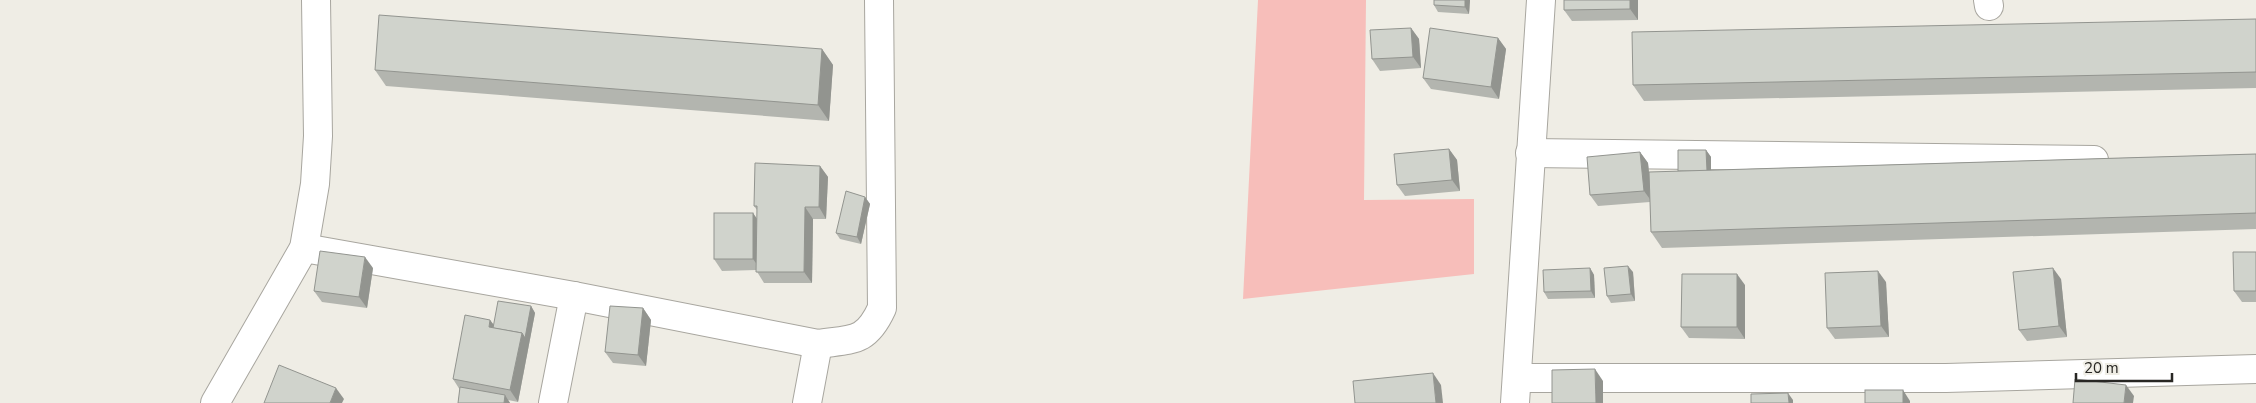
<svg xmlns="http://www.w3.org/2000/svg" width="2256" height="403" viewBox="0 0 2256 403" font-family="'Nunito Sans',sans-serif">
  <style>
    .green { fill: #f7beba }
    .lines { fill: none; stroke-linecap: round; stroke-linejoin: round }
    .minor-casing { stroke: #a8a69f; stroke-width: 30 }
    .minor { stroke: #fff; stroke-width: 28 }
    .wall { fill: #b3b5af }
    .shaded-wall { fill: #92948f }
    .building { fill: #d0d3cc; stroke: #92948f }
  </style>
  <rect width="100%" height="100%" fill="#efede5"/>
  <path class="green" d="M1258,0H1366L1364,200L1474,199V274L1243,299Z"/>
  <g class="lines">
    <g class="minor-casing">
      <g id="minor">
        <path d="M1988,0L1989,6"/>
        <path d="M1530,153L2094,160"/>
        <path d="M304,248L574,296L818,344C853,339 866,343 882,308L879,0"/>
        <path d="M1518,378H1946L2256,369"/>
        <path d="M215,403L304,248L315,184L318,136L316,0"/>
        <path d="M553,403L574,296"/>
        <path d="M807,403L818,344"/>
        <path d="M1515,403L1541,0"/>
      </g>
    </g>
    <use href="#minor" class="minor"/>
  </g>
  <g class="wall">
    <path d="M1470,0L1469,14L1438,12L1434,5Z"/>
    <path d="M1638,0V20L1572,21L1564,10Z"/>
    <path d="M2256,19V88L1644,101L1633,85Z"/>
    <path d="M1411,28L1419,39L1421,68L1380,71L1372,59Z"/>
    <path d="M1498,38L1506,49L1499,99L1431,89L1423,78Z"/>
    <path d="M822,49L833,65L829,121L386,86L375,70Z"/>
    <path d="M1449,149L1457,160L1460,191L1405,196L1397,185Z"/>
    <path d="M1706,150L1711,157V170L2256,154V229L1662,248L1651,232L1650,202L1598,206L1590,195L1640,152L1648,163L1649,173L1678,171Z"/>
    <path d="M820,166L828,177L826,219H813L812,283H764L756,270L722,271L714,259L753,213L757,219V210L754,206Z"/>
    <path d="M865,197L870,204L861,244L840,239L836,233Z"/>
    <path d="M2256,252V302H2242L2234,291Z"/>
    <path d="M373,268L367,308L322,302L314,291Z"/>
    <path d="M1590,268L1594,275L1595,298L1548,299L1544,292Z"/>
    <path d="M1633,272L1635,301L1611,303L1607,296Z"/>
    <path d="M2061,279L2067,337L2027,341L2019,330Z"/>
    <path d="M1886,282L1889,337L1835,339L1827,328Z"/>
    <path d="M1745,285V339L1689,338L1681,327Z"/>
    <path d="M531,306L535,313L518,402L508,400L510,403H458L460,390L453,379L490,320L494,325Z"/>
    <path d="M643,308L651,320L646,366L613,363L605,352Z"/>
  </g>
  <g class="shaded-wall">
    <path d="M1465,0H1470L1469,14L1465,7Z"/>
    <path d="M1630,0H1638V20L1630,9Z"/>
    <path d="M1411,28L1419,39L1421,68L1413,57Z"/>
    <path d="M1498,38L1506,49L1499,99L1491,87Z"/>
    <path d="M822,49L833,65L829,121L818,105Z"/>
    <path d="M1449,149L1457,160L1460,191L1452,180Z"/>
    <path d="M1706,150L1711,157V186L1707,179Z"/>
    <path d="M1640,152L1648,163L1652,202L1644,191Z"/>
    <path d="M820,166L828,177L826,219L819,207Z"/>
    <path d="M865,197L870,204L861,244L857,237Z"/>
    <path d="M805,207L813,219L812,283L804,272Z"/>
    <path d="M753,213L761,225V270L753,259Z"/>
    <path d="M365,257L373,268L367,308L359,297Z"/>
    <path d="M1628,266L1633,272L1635,301L1631,294Z"/>
    <path d="M1590,268L1594,275L1595,298L1591,291Z"/>
    <path d="M2053,268L2061,279L2067,337L2059,326Z"/>
    <path d="M1878,271L1886,282L1889,337L1881,326Z"/>
    <path d="M1737,274L1745,285V339L1737,327Z"/>
    <path d="M531,306L535,313L518,402L510,390L522,333Z"/>
    <path d="M643,308L651,320L646,366L638,355Z"/>
    <path d="M490,320L498,331L489,327Z"/>
    <path d="M1595,369L1603,381V403H1596Z"/>
    <path d="M1433,373L1441,385L1443,403H1436Z"/>
    <path d="M2126,385L2134,396L2133,403H2124Z"/>
    <path d="M336,388L344,399L342,403H330Z"/>
    <path d="M1903,390L1910,401V403H1903Z"/>
    <path d="M1788,393L1793,400V403H1789Z"/>
    <path d="M505,395L510,403H504Z"/>
  </g>
  <g class="building">
    <path d="M1434,0H1465V7L1434,5Z"/>
    <path d="M1564,0H1630V9L1564,10Z"/>
    <path d="M379,15L822,49L818,105L375,70Z"/>
    <path d="M2256,19V72L1633,85L1632,32Z"/>
    <path d="M1411,28L1413,57L1372,59L1370,30Z"/>
    <path d="M1430,28L1498,38L1491,87L1423,78Z"/>
    <path d="M1449,149L1452,180L1397,185L1394,154Z"/>
    <path d="M1678,150H1706L1707,171H1678Z"/>
    <path d="M1640,152L1644,191L1590,195L1587,157Z"/>
    <path d="M2256,154V213L1651,232L1649,172Z"/>
    <path d="M755,163L820,166L819,207H805L804,272H756L757,206H754Z"/>
    <path d="M846,191L865,197L857,237L836,233Z"/>
    <rect x="714" y="213" width="39" height="46"/>
    <path d="M320,251L365,257L359,297L314,291Z"/>
    <path d="M2233,252H2256V291H2234Z"/>
    <path d="M1628,266L1631,294L1607,296L1604,268Z"/>
    <path d="M1590,268L1591,291L1544,292L1543,270Z"/>
    <path d="M2053,268L2059,326L2019,330L2013,272Z"/>
    <path d="M1878,271L1881,326L1827,328L1825,273Z"/>
    <path d="M1682,274H1737V327H1681Z"/>
    <path d="M498,301L531,306L525,338L522,333L493,328Z"/>
    <path d="M610,306L643,308L638,355L605,352Z"/>
    <path d="M465,315L490,320L489,327L522,333L510,390L453,379Z"/>
    <path d="M279,365L336,388L330,403H264Z"/>
    <path d="M1595,369L1596,403H1552V370Z"/>
    <path d="M1433,373L1436,403H1355L1353,381Z"/>
    <path d="M2075,379L2126,385L2124,403H2073Z"/>
    <path d="M460,387L505,395L504,403H458Z"/>
    <rect x="1865" y="390" width="38" height="13"/>
    <path d="M1788,393L1789,403H1751V394Z"/>
  </g>
  <path d="M2076 373v8h96v-8" fill="none" stroke="#282724" stroke-width="2.5"/>
  <text x="2084" y="373" font-size="15" fill="#282724" stroke="#efede5" stroke-width="4" paint-order="stroke">20 m</text>
</svg>
